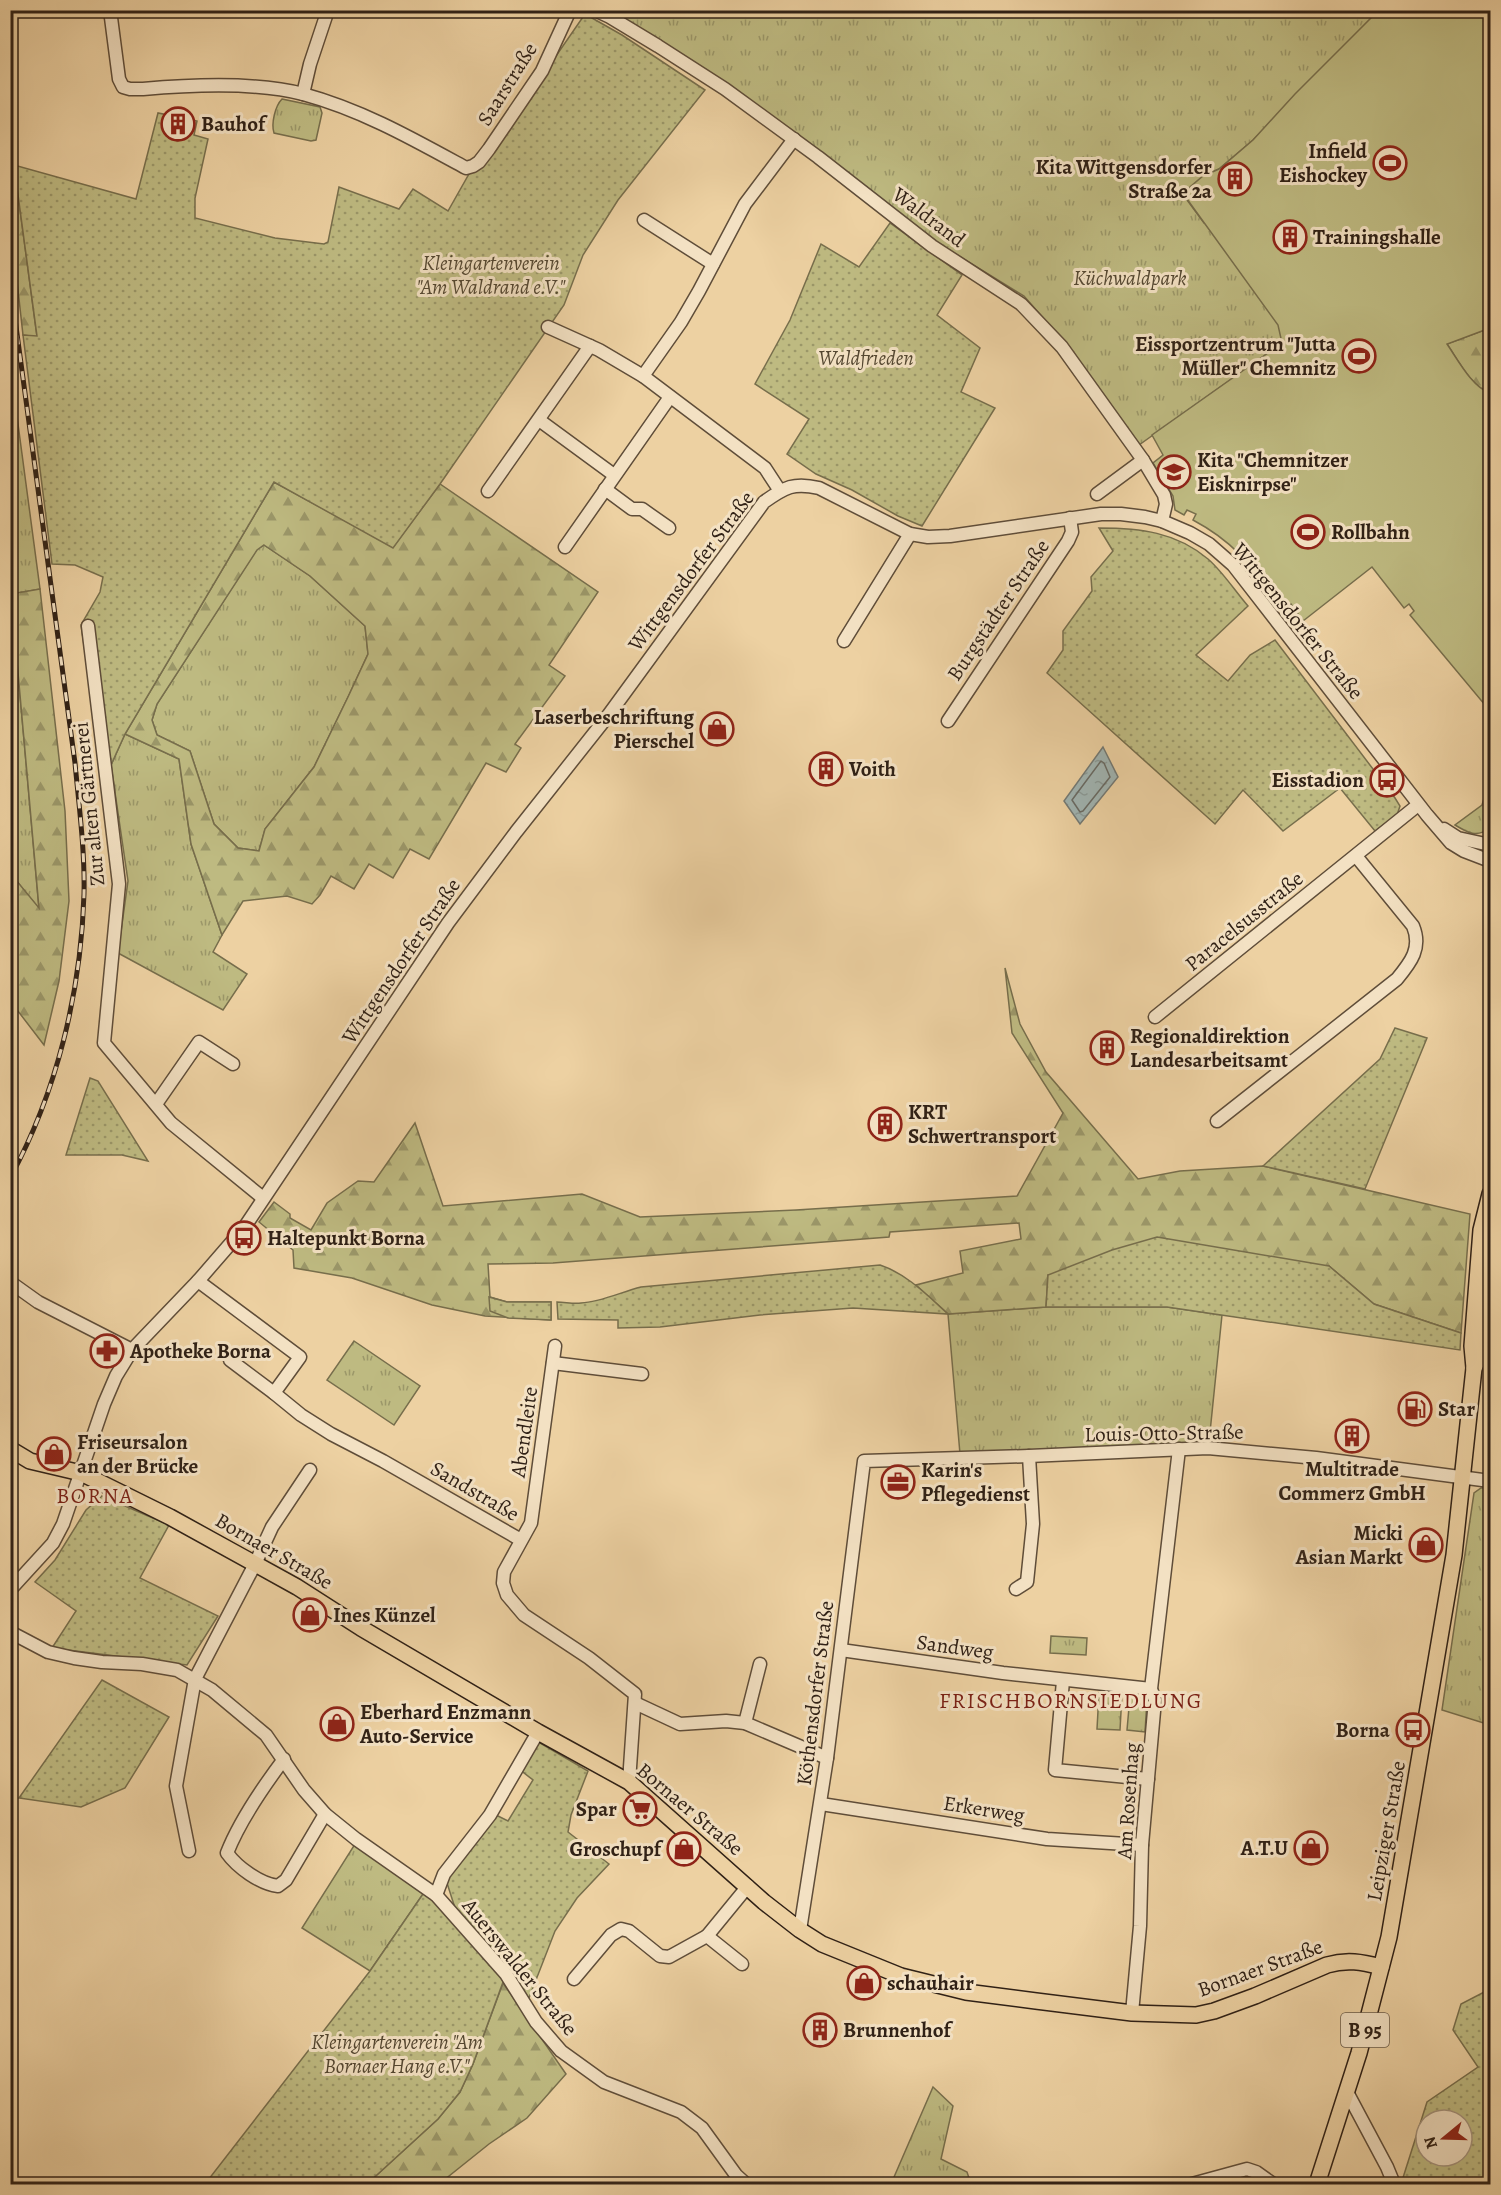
<svg xmlns="http://www.w3.org/2000/svg" width="1501" height="2195" viewBox="0 0 1501 2195" font-family="Alegreya,serif">
  <style>
    .grass { fill: url(#grass-tufts); stroke: #776e4c; stroke-width: 1.5 }
    .forest { fill: url(#forest-firs); stroke: #776e4c; stroke-width: 1.5; fill-rule: evenodd }
    .garden { fill: url(#garden-dots); stroke: #776e4c; stroke-width: 1.5; fill-rule: evenodd }
    .pitch { fill: #beba81; stroke: #776e4c; stroke-width: 1.5 }
    .water { fill: url(#water-ripples); stroke: #737974; stroke-width: 1.5 }
    .lines { fill: none; stroke-linecap: round; stroke-linejoin: round }
    .shore { stroke: #686a64; stroke-width: 1.5 }
    .minor-casing { stroke: #5f4d39; stroke-width: 15 }
    .major-casing { stroke: #302116; stroke-width: 18 }
    .minor { stroke: #f3e1c3; stroke-width: 12 }
    .major { stroke: #edd1a2; stroke-width: 15 }
    .rail-casing { stroke: #302116; stroke-width: 5 }
    .rail { stroke: #f3e1c3; stroke-width: 3; stroke-dasharray: 9; stroke-linecap: butt }
    .labels { text-anchor: middle; stroke-width: 6; stroke-linejoin: round; paint-order: stroke }
    .shield { fill: #f3e1c3; stroke: #6a5b4a; stroke-width: 1.5 }
    .shield-label { font-size: 20px; font-weight: bold; fill: #302116 }
    .street-label { font-size: 21px; fill: #302116; stroke: #f3e1c3 }
    .poi-label { font-size: 21px; font-weight: bold; fill: #302116; stroke: #f3e1c3; text-anchor: start }
    .park-label { font-size: 21px; font-style: italic; fill: #544731; stroke: #f3e1c3 }
    .neighbourhood-label { font-size: 22px; letter-spacing: 1.5px; fill: #7a1f14; stroke: #f3e1c3 }
  </style>
  <defs>
    <pattern id="grass-tufts" width="24" height="20" patternUnits="userSpaceOnUse" patternTransform="scale(1.5)"><rect width="24" height="20" fill="#beba81"/><path d="M3 7l-1-3M5 7V3M7 7l1-3M15 17l-1-3M17 17v-4M19 17l1-3" fill="none" stroke="#9b9769"/></pattern>
    <pattern id="forest-firs" width="22" height="20" patternUnits="userSpaceOnUse" patternTransform="scale(1.5)"><rect width="22" height="20" fill="#beba81"/><path d="M5 1l3.5 6h-7zM16 11l3.5 6h-7z" fill="#9b9769"/></pattern>
    <pattern id="garden-dots" width="8" height="8" patternUnits="userSpaceOnUse" patternTransform="scale(1.5)"><rect width="8" height="8" fill="#beba81"/><path d="M2 2h.1M6 6h.1" fill="none" stroke="#9b9769" stroke-width="1.8" stroke-linecap="round"/></pattern>
    <pattern id="water-ripples" width="26" height="14" patternUnits="userSpaceOnUse" patternTransform="scale(1.5)"><rect width="26" height="14" fill="#a0b4b2"/><path d="M2 4q2-2 4 0t4 0M15 11q2-2 4 0t4 0" fill="none" stroke="#8a9a98"/></pattern>
  </defs>
  <rect width="100%" height="100%" fill="#edd1a2"/>
  <filter id="stains"><feTurbulence type="fractalNoise" baseFrequency=".00333" numOctaves="4"/><feColorMatrix values="0 0 0 0 .2 0 0 0 0 .09 0 0 0 0 .02 0 0 0 .5 -.17"/></filter>
  <radialGradient id="worn" r=".72"><stop offset=".6" stop-color="#630" stop-opacity="0"/><stop offset="1" stop-color="#630" stop-opacity=".3"/></radialGradient>
  <g class="grass">
    <path d="M606,11H1378L1253,140L1219,169L1203,176L1187,200L1204,223L1214,222L1284,304L1282,343L1139,445L1066,344L1024,296L941,245L794,137Z"/>
    <path d="M282,99L320,107L322,113L316,140L311,141L274,133C271,124 275,106 282,99Z"/>
    <path d="M10,364L40,589L11,594L39,909L11,874Z"/>
    <path d="M264,545L310,576L365,626L368,654L348,697L314,767L265,829L259,851L238,848L214,824L190,751L157,735L152,720L157,704L257,549Z"/>
    <path d="M125,734L179,759L191,844L222,935L213,952L247,974L223,1010L118,953L128,881L111,765Z"/>
    <path d="M1486,792L1490,793V828C1477,838 1468,833 1455,825L1482,805Z"/>
    <path d="M1046,1307H1167L1222,1315L1209,1442L960,1454L948,1314Z"/>
    <path d="M354,1341L420,1386L394,1425L327,1380Z"/>
    <path d="M1481,1488H1490V1725L1442,1710L1474,1493Z"/>
    <path d="M1051,1636L1087,1638L1086,1655L1050,1653Z"/>
    <path d="M1099,1693L1122,1694L1120,1730L1097,1729Z"/>
    <path d="M1130,1696L1145,1697L1147,1700L1145,1732L1127,1730Z"/>
    <path d="M355,1844L423,1894L370,1971L302,1928Z"/>
    <path d="M933,2087L953,2106L941,2159L967,2172L971,2184H891Z"/>
  </g>
  <g class="forest">
    <path d="M10,77L14,165L37,337L23,335L11,227Z"/>
    <path d="M1490,328V393C1471,387 1458,360 1447,344Z"/>
    <path d="M274,482L393,547L440,484L598,592L549,665L565,676L515,744L521,748L506,772L486,763L429,859L410,849L393,878L369,864L354,889L331,876L320,895L312,904L287,896L243,901L222,935L191,844L179,759L125,734ZM264,545L310,576L365,626L368,654L348,697L314,767L265,829L259,851L238,848L214,824L190,751L157,735L152,720L157,704L257,550Z"/>
    <path d="M40,589L65,811L69,901L59,981L44,1045L11,1002V874L39,908L11,594Z"/>
    <path d="M1005,968L1020,1024L1046,1072L1138,1179L1180,1171L1263,1166L1470,1214L1461,1333L1374,1304L1329,1266L1048,1275L1046,1307L948,1314L916,1285L963,1273L960,1251L1021,1239L1019,1223L890,1232L889,1237L553,1263L488,1264L490,1297L507,1302H551V1320L485,1316L432,1305L352,1278L294,1268L293,1250L259,1222L274,1202L290,1214V1218L311,1230L327,1203L358,1181L374,1182L415,1123L443,1206L582,1194L640,1217L796,1210L1017,1196L1063,1113L1012,1033Z"/>
    <path d="M503,1983L566,2074L527,2118L489,2144L439,2184H367L438,2119L460,2092L473,2064Z"/>
  </g>
  <g class="garden">
    <path d="M585,14L622,35L705,90L618,200L583,255L564,305L440,484L393,548L274,482L125,734L111,765L102,767L81,625L100,592L103,577L75,565L52,564L23,335L37,336L14,165L136,199L158,113L197,121L194,135L208,139L195,198V218L275,238L324,244L328,242L339,187L399,209L413,189L448,211L469,174L509,124Z"/>
    <path d="M890,223L962,275L937,315L980,348L961,392L995,408L922,526L898,516L852,490L816,474L787,454L809,419L755,384L790,320L821,244L859,267Z"/>
    <path d="M1099,528C1140,528 1176,532 1208,559C1223,572 1235,591 1248,606L1196,655L1228,681L1250,655L1275,640L1395,798L1400,806L1397,815L1375,831L1340,788L1283,831L1243,790L1215,824L1047,673L1063,650V631L1092,591L1091,577L1113,551Z"/>
    <path d="M1395,1028L1427,1038L1365,1189L1263,1166L1380,1059Z"/>
    <path d="M90,1078L98,1081L148,1161L122,1155H66Z"/>
    <path d="M1157,1237L1329,1266L1374,1304L1461,1333L1460,1350L1167,1307H1046L1048,1275L1112,1250Z"/>
    <path d="M880,1265C907,1274 927,1295 948,1314L853,1308L760,1315L660,1327L618,1328V1320L558,1319L557,1302C565,1302 573,1304 581,1303C601,1302 621,1292 641,1287Z"/>
    <path d="M489,1297L507,1302H551V1320L508,1318L490,1311Z"/>
    <path d="M102,1496L169,1525L140,1578L218,1616L187,1665L52,1648L76,1611L35,1582L55,1560L86,1510Z"/>
    <path d="M102,1680L169,1717L125,1788L81,1807L19,1798Z"/>
    <path d="M535,1740L588,1771L571,1815L568,1832L609,1864L577,1898L555,1931L529,1998L506,1974L473,2064L460,2092L438,2119L367,2184H205L370,1971L423,1894L436,1895L455,1908L447,1883L450,1875L496,1815L508,1821L533,1780L519,1769Z"/>
    <path d="M1490,1989V2184H1401L1427,2102L1478,2067L1453,2030L1461,2004ZM1426,2120H1462V2156H1426Z"/>
  </g>
  <path class="pitch" d="M1378,11H1490V328L1447,344C1458,360 1472,387 1490,393V711L1410,615L1414,611L1409,604L1404,608L1372,567L1303,621L1291,604L1284,609C1254,570 1238,544 1193,520L1196,514L1187,510L1184,515L1175,510L1173,496L1153,463L1163,455L1152,435L1282,343L1278,325L1187,199L1190,187L1203,176L1219,169L1253,140L1295,94Z"/>
  <path class="water" d="M1103,747L1118,777L1080,824L1064,801Z"/>
  <g class="lines">
    <path class="shore" d="M1101,761L1104,763L1110,777L1083,811L1080,812L1072,800Z"/>
    <g class="minor-casing">
      <g id="minor">
        <path d="M110,10L119,79L123,87L130,89H143C189,85 258,82 303,94C362,110 413,139 466,168L473,166L479,162L489,149L542,71L570,10"/>
        <path d="M595,10L610,17L658,46L725,89L818,157L932,246L1021,304L1062,347L1143,460L1164,495L1166,504L1162,521"/>
        <path d="M303,94L310,64L328,10"/>
        <path d="M644,220L713,264"/>
        <path d="M548,327L599,350L643,376L765,468L780,491"/>
        <path d="M643,376L681,322L699,291L745,204L794,139"/>
        <path d="M539,420L614,475"/>
        <path d="M605,489L632,509H642L669,528"/>
        <path d="M488,491L590,346"/>
        <path d="M1097,494L1143,460"/>
        <path d="M565,547L670,397"/>
        <path d="M88,626L119,884L104,1043L171,1123L263,1198"/>
        <path d="M844,641L910,534"/>
        <path d="M948,721L1068,541L1072,532L1070,518"/>
        <path d="M1444,829L1458,838L1490,845"/>
        <path d="M1155,1017L1418,805"/>
        <path d="M156,1104L199,1042L233,1064"/>
        <path d="M1217,1121L1397,979C1411,962 1422,948 1413,926L1356,856"/>
        <path d="M198,1281L300,1357L274,1393L301,1415L331,1434L383,1461L521,1540"/>
        <path d="M10,1282L38,1302L132,1350"/>
        <path d="M555,1346L531,1523L504,1572L503,1583L507,1595L524,1615L589,1658L635,1694L629,1782"/>
        <path d="M230,1360L274,1393"/>
        <path d="M553,1363L642,1374"/>
        <path d="M1016,1589L1027,1582L1033,1524L1029,1456"/>
        <path d="M10,1590L53,1543L63,1524L104,1404L116,1376L132,1350L198,1281L244,1228L448,923L516,832L607,717L764,502C785,487 794,482 819,488L910,534L928,537L950,536L1101,514H1121L1145,517L1162,521L1190,533L1209,544L1233,565L1427,815L1451,843L1464,851L1490,861"/>
        <path d="M10,1632L48,1652L74,1658L102,1662L142,1664L177,1670L212,1690L266,1735L304,1790L325,1814L356,1839L436,1895L506,1974L536,2022L561,2051L604,2082L681,2112L702,2128L736,2175L746,2184"/>
        <path d="M841,1650L1003,1673L1151,1689"/>
        <path d="M1063,1681L1055,1770L1148,1779"/>
        <path d="M635,1703L680,1724L726,1721L745,1723L827,1758"/>
        <path d="M745,1723L760,1664"/>
        <path d="M284,1759C263,1787 240,1820 227,1853C237,1867 260,1884 278,1886L286,1880L325,1814"/>
        <path d="M821,1804L1047,1839L1142,1845"/>
        <path d="M189,1851L176,1786L195,1679L255,1564L272,1527L310,1470"/>
        <path d="M436,1895L444,1874L490,1815L538,1732"/>
        <path d="M800,1930L827,1758L864,1461L1029,1456L1208,1448L1316,1458L1490,1481"/>
        <path d="M707,1936L748,1886"/>
        <path d="M574,1979L611,1935L621,1929L629,1931L660,1956L669,1957L707,1936L742,1964"/>
        <path d="M1132,2013L1140,1926L1142,1845L1155,1700L1151,1689L1179,1449"/>
        <path d="M1347,2092L1387,2167L1394,2184"/>
        <path d="M1192,2184L1247,2169L1256,2172L1273,2184"/>
      </g>
    </g>
    <g class="major-casing">
      <g id="major">
        <path d="M1474,1368L1484,1347L1490,1279"/>
        <path d="M10,1449L30,1461L81,1473L170,1517L297,1587L361,1628L538,1732L629,1782L764,1902L800,1930L822,1944L901,1976L966,1992L1036,2001L1132,2013L1196,2015L1214,2011L1255,1996L1327,1965C1347,1959 1362,1962 1381,1967"/>
        <path d="M1317,2184L1359,2053L1389,1937L1454,1555L1474,1368L1472,1346L1481,1230L1490,1194"/>
      </g>
    </g>
    <use href="#minor" class="minor"/>
    <use href="#major" class="major"/>
    <g class="rail-casing">
      <path id="rail" d="M10,282L75,763C79,806 85,851 84,894C81,992 57,1092 10,1178"/>
    </g>
    <use href="#rail" class="rail"/>
  </g>
  <defs>
    <g id="building-ring" transform="scale(1.725)"><circle r="9.5" fill="#f3e1c3" stroke="#8f2418" stroke-width="1.5"/><path d="M-4-6H4V6H1V3H-1V6H-4ZM-2.5-4.3h1.7v1.8h-1.7ZM.8-4.3h1.7v1.8H.8ZM-2.5-1h1.7V.8h-1.7ZM.8-1h1.7V.8H.8Z" fill="#8f2418"/></g>
    <g id="stadium-ring" transform="scale(1.725)"><circle r="9.5" fill="#f3e1c3" stroke="#8f2418" stroke-width="1.5"/><path d="M0-5a6.5 5 0 1 0 0 10a6.5 5 0 1 0 0-10ZM-3.5-1.8h7v3.6h-7Z" fill="#8f2418"/></g>
    <g id="school-ring" transform="scale(1.725)"><circle r="9.5" fill="#f3e1c3" stroke="#8f2418" stroke-width="1.5"/><path d="M0-5L7-2L0 1L-7-2ZM-4 1L0 2.5L4 1V4Q0 6-4 4Z" fill="#8f2418"/></g>
    <g id="shop-ring" transform="scale(1.725)"><circle r="9.5" fill="#f3e1c3" stroke="#8f2418" stroke-width="1.5"/><path d="M-5-2.5h2.3a2.7 3.5 0 0 1 5.4 0H5L5.5 6h-11ZM-1.5-2.5h3a1.5 2.3 0 0 0-3 0Z" fill="#8f2418"/></g>
    <g id="bus-ring" transform="scale(1.725)"><circle r="9.5" fill="#f3e1c3" stroke="#8f2418" stroke-width="1.5"/><path d="M-5-6H5V4H4V6H2V4H-2V6H-4V4H-5ZM-3.5-4V0h7V-4ZM-3.5 1.2v1.5H-2V1.2ZM2 1.2v1.5H3.5V1.2Z" fill="#8f2418"/></g>
    <g id="pharmacy-ring" transform="scale(1.725)"><circle r="9.5" fill="#f3e1c3" stroke="#8f2418" stroke-width="1.5"/><path d="M-2-6h4v4h4v4h-4v4h-4v-4h-4v-4h4Z" fill="#8f2418"/></g>
    <g id="fuel-ring" transform="scale(1.725)"><circle r="9.5" fill="#f3e1c3" stroke="#8f2418" stroke-width="1.5"/><path d="M-5.5-6h7V0h2V4h1.3V-2.5L3-4.5l.8-.8L6-3V5H2.5V1h-1V6h-7ZM-4.2-4.7v3.2H.2V-4.7Z" fill="#8f2418"/></g>
    <g id="office-ring" transform="scale(1.725)"><circle r="9.5" fill="#f3e1c3" stroke="#8f2418" stroke-width="1.5"/><path d="M-6-3h4V-5.5h4V-3h4V5H-6ZM-1-4.5V-3h2v-1.5ZM-6 0V1H6V0Z" fill="#8f2418"/></g>
    <g id="supermarket-ring" transform="scale(1.725)"><circle r="9.5" fill="#f3e1c3" stroke="#8f2418" stroke-width="1.5"/><path d="M-6-5.5h2.5l.6 2H6L4.5 2H-2.5L-4.4-4H-6ZM-1.5 3.2a1.3 1.3 0 1 0 .1 0ZM3 3.2a1.3 1.3 0 1 0 .1 0Z" fill="#8f2418"/></g>
  </defs>
  <g fill-rule="evenodd">
    <use href="#building-ring" x="178" y="124"/>
    <use href="#stadium-ring" x="1390" y="163"/>
    <use href="#building-ring" x="1235" y="179"/>
    <use href="#building-ring" x="1290" y="237"/>
    <use href="#stadium-ring" x="1359" y="356"/>
    <use href="#school-ring" x="1174" y="472"/>
    <use href="#stadium-ring" x="1308" y="532"/>
    <use href="#shop-ring" x="717" y="729"/>
    <use href="#building-ring" x="826" y="769"/>
    <use href="#bus-ring" x="1387" y="780"/>
    <use href="#building-ring" x="1107" y="1048"/>
    <use href="#building-ring" x="885" y="1124"/>
    <use href="#bus-ring" x="244" y="1238"/>
    <use href="#pharmacy-ring" x="107" y="1351"/>
    <use href="#fuel-ring" x="1415" y="1409"/>
    <use href="#building-ring" x="1352" y="1436"/>
    <use href="#shop-ring" x="54" y="1454"/>
    <use href="#office-ring" x="898" y="1482"/>
    <use href="#shop-ring" x="1426" y="1545"/>
    <use href="#shop-ring" x="310" y="1615"/>
    <use href="#shop-ring" x="337" y="1724"/>
    <use href="#bus-ring" x="1413" y="1730"/>
    <use href="#supermarket-ring" x="640" y="1809"/>
    <use href="#shop-ring" x="1311" y="1848"/>
    <use href="#shop-ring" x="684" y="1849"/>
    <use href="#shop-ring" x="864" y="1983"/>
    <use href="#building-ring" x="820" y="2030"/>
  </g>
  <g class="labels">
    <rect class="shield" x="1341" y="2013" width="48" height="34" rx="4.5"/>
    <g class="shield-label">
      <text x="1365" y="2037">B 95</text>
    </g>
    <g class="street-label">
      <text transform="translate(507 84) rotate(-58)" y="7">Saarstraße</text>
      <text transform="translate(929 217) rotate(37)" y="7">Waldrand</text>
      <text transform="translate(691 571) rotate(-53)" y="7">Wittgensdorfer Straße</text>
      <text transform="translate(998 610) rotate(-56)" y="7">Burgstädter Straße</text>
      <text transform="translate(1298 621) rotate(51)" y="7">Wittgensdorfer Straße</text>
      <text transform="translate(89 804) rotate(-96)" y="7">Zur alten Gärtnerei</text>
      <text transform="translate(1244 921) rotate(-39)" y="7">Paracelsusstraße</text>
      <text transform="translate(401 961) rotate(-56)" y="7">Wittgensdorfer Straße</text>
      <text transform="translate(524 1432) rotate(-82)" y="7">Abendleite</text>
      <text transform="translate(1164 1433) rotate(-1)" y="7">Louis-Otto-Straße</text>
      <text transform="translate(475 1491) rotate(30)" y="7">Sandstraße</text>
      <text transform="translate(274 1551) rotate(30)" y="7">Bornaer Straße</text>
      <text transform="translate(955 1647) rotate(8)" y="7">Sandweg</text>
      <text transform="translate(815 1693) rotate(-83)" y="7">Köthensdorfer Straße</text>
      <text transform="translate(1128 1801) rotate(-86)" y="7">Am Rosenhag</text>
      <text transform="translate(690 1809) rotate(40)" y="7">Bornaer Straße</text>
      <text transform="translate(984 1809) rotate(9)" y="7">Erkerweg</text>
      <text transform="translate(1386 1831) rotate(-80)" y="7">Leipziger Straße</text>
      <text transform="translate(520 1967) rotate(51)" y="7">Auerswalder Straße</text>
      <text transform="translate(1260 1968) rotate(-20)" y="7">Bornaer Straße</text>
    </g>
    <g class="poi-label">
      <text x="201" y="131">Bauhof</text>
      <text x="1367" y="158" text-anchor="end">Infield<tspan x="1367" dy="24">Eishockey</tspan></text>
      <text x="1212" y="174" text-anchor="end">Kita Wittgensdorfer<tspan x="1212" dy="24">Straße 2a</tspan></text>
      <text x="1313" y="244">Trainingshalle</text>
      <text x="1336" y="351" text-anchor="end">Eissportzentrum "Jutta<tspan x="1336" dy="24">Müller" Chemnitz</tspan></text>
      <text x="1197" y="467">Kita "Chemnitzer<tspan x="1197" dy="24">Eisknirpse"</tspan></text>
      <text x="1331" y="539">Rollbahn</text>
      <text x="694" y="724" text-anchor="end">Laserbeschriftung<tspan x="694" dy="24">Pierschel</tspan></text>
      <text x="849" y="776">Voith</text>
      <text x="1364" y="787" text-anchor="end">Eisstadion</text>
      <text x="1130" y="1043">Regionaldirektion<tspan x="1130" dy="24">Landesarbeitsamt</tspan></text>
      <text x="908" y="1119">KRT<tspan x="908" dy="24">Schwertransport</tspan></text>
      <text x="267" y="1245">Haltepunkt Borna</text>
      <text x="130" y="1358">Apotheke Borna</text>
      <text x="1438" y="1416">Star</text>
      <text x="77" y="1449">Friseursalon<tspan x="77" dy="24">an der Brücke</tspan></text>
      <text x="1352" y="1476" text-anchor="middle">Multitrade<tspan x="1352" dy="24">Commerz GmbH</tspan></text>
      <text x="921" y="1477">Karin's<tspan x="921" dy="24">Pflegedienst</tspan></text>
      <text x="1403" y="1540" text-anchor="end">Micki<tspan x="1403" dy="24">Asian Markt</tspan></text>
      <text x="333" y="1622">Ines Künzel</text>
      <text x="360" y="1719">Eberhard Enzmann<tspan x="360" dy="24">Auto-Service</tspan></text>
      <text x="1390" y="1737" text-anchor="end">Borna</text>
      <text x="617" y="1816" text-anchor="end">Spar</text>
      <text x="1288" y="1855" text-anchor="end">A.T.U</text>
      <text x="661" y="1856" text-anchor="end">Groschupf</text>
      <text x="887" y="1990">schauhair</text>
      <text x="843" y="2037">Brunnenhof</text>
    </g>
    <g class="park-label">
      <text x="491" y="270">Kleingartenverein<tspan x="491" dy="24">"Am Waldrand e.V."</tspan></text>
      <text x="1130" y="285">Küchwaldpark</text>
      <text x="866" y="365">Waldfrieden</text>
      <text x="397" y="2049">Kleingartenverein "Am<tspan x="397" dy="24">Bornaer Hang e.V."</tspan></text>
    </g>
    <g class="neighbourhood-label">
      <text x="95" y="1503">BORNA</text>
      <text x="1071" y="1708">FRISCHBORNSIEDLUNG</text>
    </g>
  </g>
  <rect width="1501" height="2195" fill="none" stroke="#edd1a2" stroke-width="36"/>
  <rect x="12" y="12" width="1477" height="2171" fill="none" stroke="#302116" stroke-width="3"/>
  <rect x="18" y="18" width="1465" height="2159" fill="none" stroke="#302116" stroke-width="1.5"/>
  <g transform="translate(1444 2138) rotate(251)"><circle r="28" fill="#f3e1c3" stroke="#a5947e" stroke-width="1.5"/>
  <path d="M0-4.5L10 22L0 15L-10 22Z" fill="#8f2418"/>
  <text y="-9" font-size="16" font-weight="bold" text-anchor="middle" fill="#302116">N</text>
  </g>
  <rect width="100%" height="100%" filter="url(#stains)"/>
  <rect width="100%" height="100%" fill="url(#worn)"/>
</svg>
